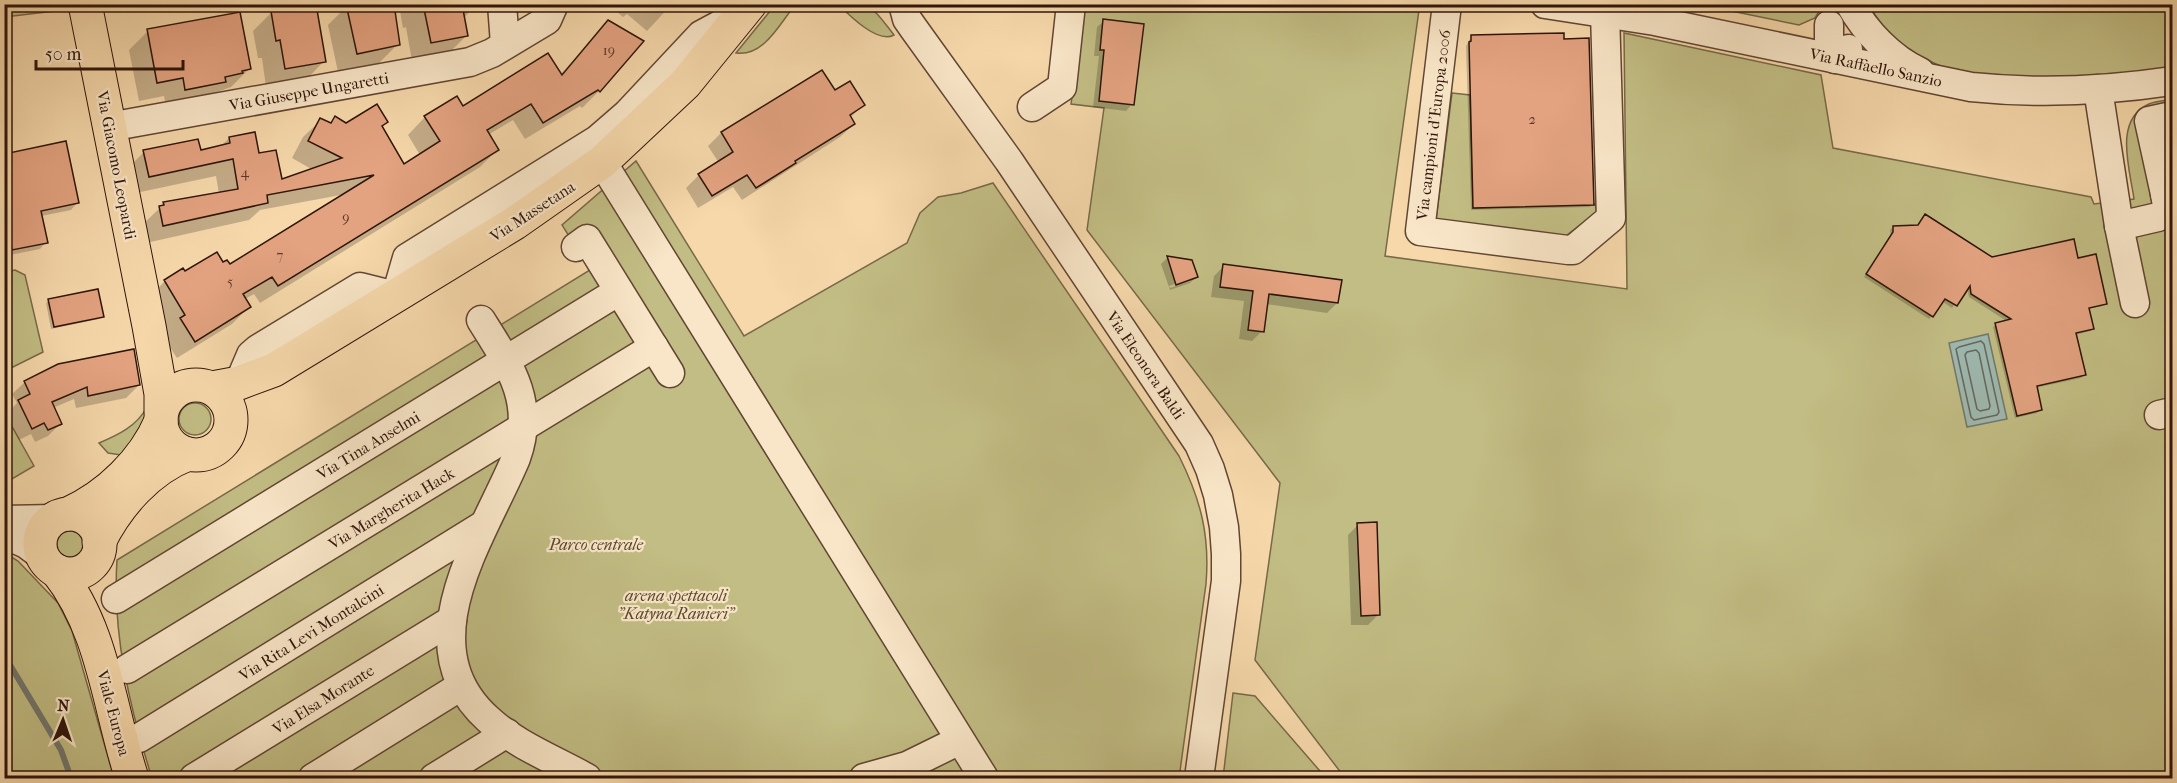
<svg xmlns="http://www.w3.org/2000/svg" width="2177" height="783" viewBox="0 0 2177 783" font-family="'IM FELL French Canon',serif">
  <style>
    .green { fill: #c2bd84; stroke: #786948; stroke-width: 1.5 }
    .water { fill: #9eb9b0; stroke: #72776e; stroke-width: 1.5 }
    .shadow { fill: #0003; fill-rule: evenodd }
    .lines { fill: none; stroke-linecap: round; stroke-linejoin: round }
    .shore { stroke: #66675e; stroke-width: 1.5 }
    .stream { stroke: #72776e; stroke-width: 6 }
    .building { fill: #e3a280; stroke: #2f150b; stroke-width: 1.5 }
    .minor-casing { stroke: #614633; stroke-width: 31 }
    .major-casing { stroke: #2f150b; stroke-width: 35 }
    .minor { stroke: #f9e6c8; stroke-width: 28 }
    .major { stroke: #f6d8ab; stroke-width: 33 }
    .labels { text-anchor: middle; stroke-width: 4.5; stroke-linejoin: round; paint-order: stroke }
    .number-label { font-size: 14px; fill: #5c3828 }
    .street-label { font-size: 16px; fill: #2f150b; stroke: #f9e6c8 }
    .park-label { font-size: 16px; font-style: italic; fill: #5b472f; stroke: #f9e6c8 }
  </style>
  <rect width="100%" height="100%" fill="#f6d8ab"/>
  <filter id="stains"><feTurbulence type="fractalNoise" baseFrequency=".00333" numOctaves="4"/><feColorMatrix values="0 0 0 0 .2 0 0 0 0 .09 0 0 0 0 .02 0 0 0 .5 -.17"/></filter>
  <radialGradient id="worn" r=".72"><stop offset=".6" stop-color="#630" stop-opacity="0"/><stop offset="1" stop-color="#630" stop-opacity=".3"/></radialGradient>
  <g class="green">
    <path d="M1369,4L1419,10L1385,256L1627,289L1624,33L1821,75L1833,148L2091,197L2094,204L2134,199C2130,169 2113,120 2149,104C2156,101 2165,101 2172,99V778H1345L1255,660L1280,483L1087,230L1104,108L1071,104L1085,5Z"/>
    <path d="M4,5H62L63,10L5,17Z"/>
    <path d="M775,5H795C780,23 764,57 736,53Z"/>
    <path d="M839,5C874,4 872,7 894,35C878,44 850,16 839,5Z"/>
    <path d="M1702,5H1823L1815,18L1799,25Z"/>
    <path d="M1868,5H2172V68L2076,79L1972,76L1947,69L1923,58L1901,44L1883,26Z"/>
    <path d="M1452,93L1470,95L1473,208L1595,204L1597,212L1563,238L1436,220Z"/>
    <path d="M636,161L744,336L907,243L920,213L938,197L961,193L993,183L1179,456C1201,500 1210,536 1206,584L1179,778H1000L970,730L972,778H152C130,709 112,634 117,560L590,270L562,225Z"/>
    <path d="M15,270L25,275L43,352L5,371V272Z"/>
    <circle cx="195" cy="419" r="16"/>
    <path d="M147,407L145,426L121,455L108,453L99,443C118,435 137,426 147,407Z"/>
    <path d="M5,414L34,466L5,483H4Z"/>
    <circle cx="70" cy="544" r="13"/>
    <path d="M5,553L18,561L58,603L72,631L114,778H5Z"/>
    <path d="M1233,693L1255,696L1326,778H1223Z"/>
  </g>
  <path class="water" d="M1988,334L2007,419L1967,427L1949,343Z"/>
  <g class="shadow">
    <path d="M406,4H474V7L463,19L466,36L448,54L412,61L406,27L403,28L400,11Z"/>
    <path d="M608,4H672L647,31L627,14L623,17Z"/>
    <path d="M347,6L398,44L379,63L338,72L328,25Z"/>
    <path d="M272,12L324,61L306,80L266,87L262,58H258L253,31Z"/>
    <path d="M1104,21L1132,104L1126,111L1093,107L1099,56H1094L1097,27Z"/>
    <path d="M608,22L599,91L582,108L580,106L525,139L513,120L488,135L497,150L480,167L260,303L254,294L245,299L249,307L232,324L177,358L163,337L168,332L147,299L165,281L184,274L223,264L229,266L346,194L260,210L249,220L146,243L142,225L164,204L219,194L216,176L131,194L127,169L144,152H199L220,147L229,138L258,155L281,181L313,170L292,158L303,137L321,120L329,124L335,118L346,124L381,127L404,166L420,155L408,135L425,117L463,108L560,75Z"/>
    <path d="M148,31L249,69L231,87L211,94L205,100L166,108L164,96L139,101L129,50Z"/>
    <path d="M1471,37L1593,204L1590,207L1471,210L1466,46Z"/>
    <path d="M822,72L834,92L863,105L850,118L854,124L840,137L742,200L733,187L698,208L686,188L699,175L719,163L708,146L721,133Z"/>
    <path d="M4,155L77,203L71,210L41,216L46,242L40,249L5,256Z"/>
    <path d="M1893,227L1992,258L2077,259L2105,303L2102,306L2088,309L2093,329L2090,331L2075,335L2084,375L2081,378L2035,388L2040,410L2037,413L2015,418L1993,327L1996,324L2008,322L1969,297L1967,287L1952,308L1943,302L1929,319L1864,277L1891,237L1890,230Z"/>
    <path d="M1167,258L1191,261L1197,276L1190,283L1170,290L1161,264ZM1191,278V281L1170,288L1169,286Z"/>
    <path d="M1224,266L1337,303L1327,313L1266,304L1262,331L1252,341L1239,339L1244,301L1211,297L1214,276Z"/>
    <path d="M49,300L102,316L99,319L51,329L46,303Z"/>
    <path d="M25,382L139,385L126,398L76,408L74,399L53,408L61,423L48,436L35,442L31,434L19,440L6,414L17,403L12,394Z"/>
    <path d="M1358,525L1378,615L1368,625H1351L1348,535Z"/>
  </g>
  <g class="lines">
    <g class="shore">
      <path d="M1981,341L1984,344L1999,412L1997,415L1974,420L1971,417L1956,349L1959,347Z"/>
      <path d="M1976,350L1979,353L1990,406L1989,409L1980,411L1977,409L1965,355L1967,352Z"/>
    </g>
    <path class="stream" d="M4,655L61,750L71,778"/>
  </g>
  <g class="building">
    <path d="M316,4L326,62L285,69L280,40L276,41L271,11Z"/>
    <path d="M346,4H394L400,45L357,54Z"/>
    <path d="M423,4H462L468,36L431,43Z"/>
    <path d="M240,12L251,69L242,71L243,73L225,77L226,82L185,90L183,78L157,83L147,29Z"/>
    <path d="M1103,19L1144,24L1134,105L1099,101L1104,50H1100Z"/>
    <path d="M608,20L644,41L600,92L598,90L543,123L531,104L487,130L499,150L278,286L272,277L243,294L251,307L195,342L180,318L185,315L164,280L183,268L185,271L217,252L223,262L227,260L230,264L374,175L267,195L268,203L163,226L159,206L164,205L163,202L238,189L233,159L149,177L143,150L198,139L201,150L230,143L229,137L255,132L259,153L276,150L282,179L342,158L308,141L320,118L331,123L335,116L346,123L377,104L388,122L382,126L404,164L440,141L424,116L457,96L463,106L548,53L562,75Z"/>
    <path d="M1564,33V39L1589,38L1594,205L1473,208L1469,42L1471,41V35Z"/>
    <path d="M822,70L835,90L850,81L865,105L850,115L855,124L795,161L796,163L756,188L747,175L712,196L698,174L733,152L721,132Z"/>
    <path d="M66,141L79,203L41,211L48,243L12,250L4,217V154Z"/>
    <path d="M1925,214L1992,257L2074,239L2078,258L2096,254L2107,304L2089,308L2094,329L2076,333L2086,375L2037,386L2042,410L2017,416L1995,323L2011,319L1971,294L1970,286L1957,306L1945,299L1933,317L1866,274L1893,232V226L1918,225Z"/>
    <path d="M1167,256L1192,260L1198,277L1176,285Z"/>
    <path d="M1223,264L1342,280L1338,303L1269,294L1264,332L1248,330L1253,291L1220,287Z"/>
    <path d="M98,289L104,317L54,327L48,299Z"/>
    <path d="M134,349L140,385L88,396L87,387L52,402L62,424L48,430L44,423L32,429L18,400L30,394L24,381L58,364Z"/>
    <path d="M1377,522L1380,615L1361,616L1357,523Z"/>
  </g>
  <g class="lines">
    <g class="minor-casing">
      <g id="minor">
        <path d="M502,4L505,44"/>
        <path d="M903,4L907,19L914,29L1009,161L1199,444L1210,469L1218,495L1224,527L1226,554V581L1199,778"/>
        <path d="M1447,4L1420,231L1568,250H1573L1611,218L1605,12"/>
        <path d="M1545,4L1655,21L1971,87C2039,94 2105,91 2172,81"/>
        <path d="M1850,4C1865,31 1891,59 1920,72"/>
        <path d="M1829,25V45L1835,59L1848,49"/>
        <path d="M2098,89L2119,226L2135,303"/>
        <path d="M1032,107L1062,87L1071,4"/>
        <path d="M2172,116L2149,121L2165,194L2172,192"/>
        <path d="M109,127L470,62L492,53L547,20L554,4"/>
        <path d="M602,162L984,778"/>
        <path d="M2119,226L2158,217L2166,213L2167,206L2165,194"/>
        <path d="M576,247L587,239L670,373"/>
        <path d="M481,320C510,366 536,403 516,458C483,537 405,644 488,719C516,745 555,760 587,778"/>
        <path d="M239,383L251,355L258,349L360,287L396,296L407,258L597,140L627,114L701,35L740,14"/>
        <path d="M2159,415L2172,412"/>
        <path d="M4,520L54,519"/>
        <path d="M4,534L26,544L41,555"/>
        <path d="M116,599L619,291"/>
        <path d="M127,669L654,347"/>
        <path d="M139,738L482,526"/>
        <path d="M194,778L452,620"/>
        <path d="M313,778L461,686"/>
        <path d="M434,778L507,733"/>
        <path d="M864,778L907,766L960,740"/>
      </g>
    </g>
    <g class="major-casing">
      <g id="major">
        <path d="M85,4L149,326L161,394V412"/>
        <circle cx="196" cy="420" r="35"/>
        <path d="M212,388L239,383L274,370L515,223L602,162L685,84L750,4"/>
        <path d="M68,514C108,496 144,461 161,421"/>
        <circle cx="70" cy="544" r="30"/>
        <path d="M99,542C118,504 149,469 188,454"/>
        <path d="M57,571C104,630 109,709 132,778"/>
      </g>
    </g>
    <use href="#minor" class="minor"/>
    <use href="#major" class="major"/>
  </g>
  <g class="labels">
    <g class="number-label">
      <text x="609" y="55">19</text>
      <text x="1532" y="124">2</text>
      <text x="245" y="177">4</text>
      <text x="346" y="222">9</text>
      <text x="280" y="260">7</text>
      <text x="230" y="286">5</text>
    </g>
    <g class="street-label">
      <text transform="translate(1876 67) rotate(12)" y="6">Via Raffaello Sanzio</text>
      <text transform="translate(309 91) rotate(-10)" y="6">Via Giuseppe Ungaretti</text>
      <text transform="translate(1433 125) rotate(-83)" y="6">Via campioni d'Europa 2006</text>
      <text transform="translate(117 165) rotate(79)" y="6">Via Giacomo Leopardi</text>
      <text transform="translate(532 211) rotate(-33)" y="6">Via Massetana</text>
      <text transform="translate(1146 365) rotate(56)" y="6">Via Eleonora Baldi</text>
      <text transform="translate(368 445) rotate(-31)" y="6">Via Tina Anselmi</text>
      <text transform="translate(391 508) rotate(-31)" y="6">Via Margherita Hack</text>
      <text transform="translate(311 632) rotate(-32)" y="6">Via Rita Levi Montalcini</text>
      <text transform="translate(323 699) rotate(-32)" y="6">Via Elsa Morante</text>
      <text transform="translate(114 713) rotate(75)" y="6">Viale Europa</text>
    </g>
    <g class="park-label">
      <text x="596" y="550">Parco centrale</text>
      <text x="676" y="601">arena spettacoli<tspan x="676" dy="18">"Katyna Ranieri"</tspan></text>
    </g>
  </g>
  <rect width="2177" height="783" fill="none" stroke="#f6d8ab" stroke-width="24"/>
  <rect x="6" y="6" width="2165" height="771" fill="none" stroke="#2f150b" stroke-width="3"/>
  <rect x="12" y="12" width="2153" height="759" fill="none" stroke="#2f150b" stroke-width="1.5"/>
  <g transform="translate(63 720) rotate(2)" stroke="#f9e6c8" stroke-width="4.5" paint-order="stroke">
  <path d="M0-4.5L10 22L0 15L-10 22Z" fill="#2f150b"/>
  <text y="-9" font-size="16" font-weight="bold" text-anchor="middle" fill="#2f150b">N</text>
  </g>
  <path d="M36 60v9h147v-9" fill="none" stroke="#2f150b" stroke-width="3"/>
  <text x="45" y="60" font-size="18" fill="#2f150b" stroke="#f9e6c8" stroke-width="4.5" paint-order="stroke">50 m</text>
  <rect width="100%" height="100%" filter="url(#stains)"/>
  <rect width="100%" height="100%" fill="url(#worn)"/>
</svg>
